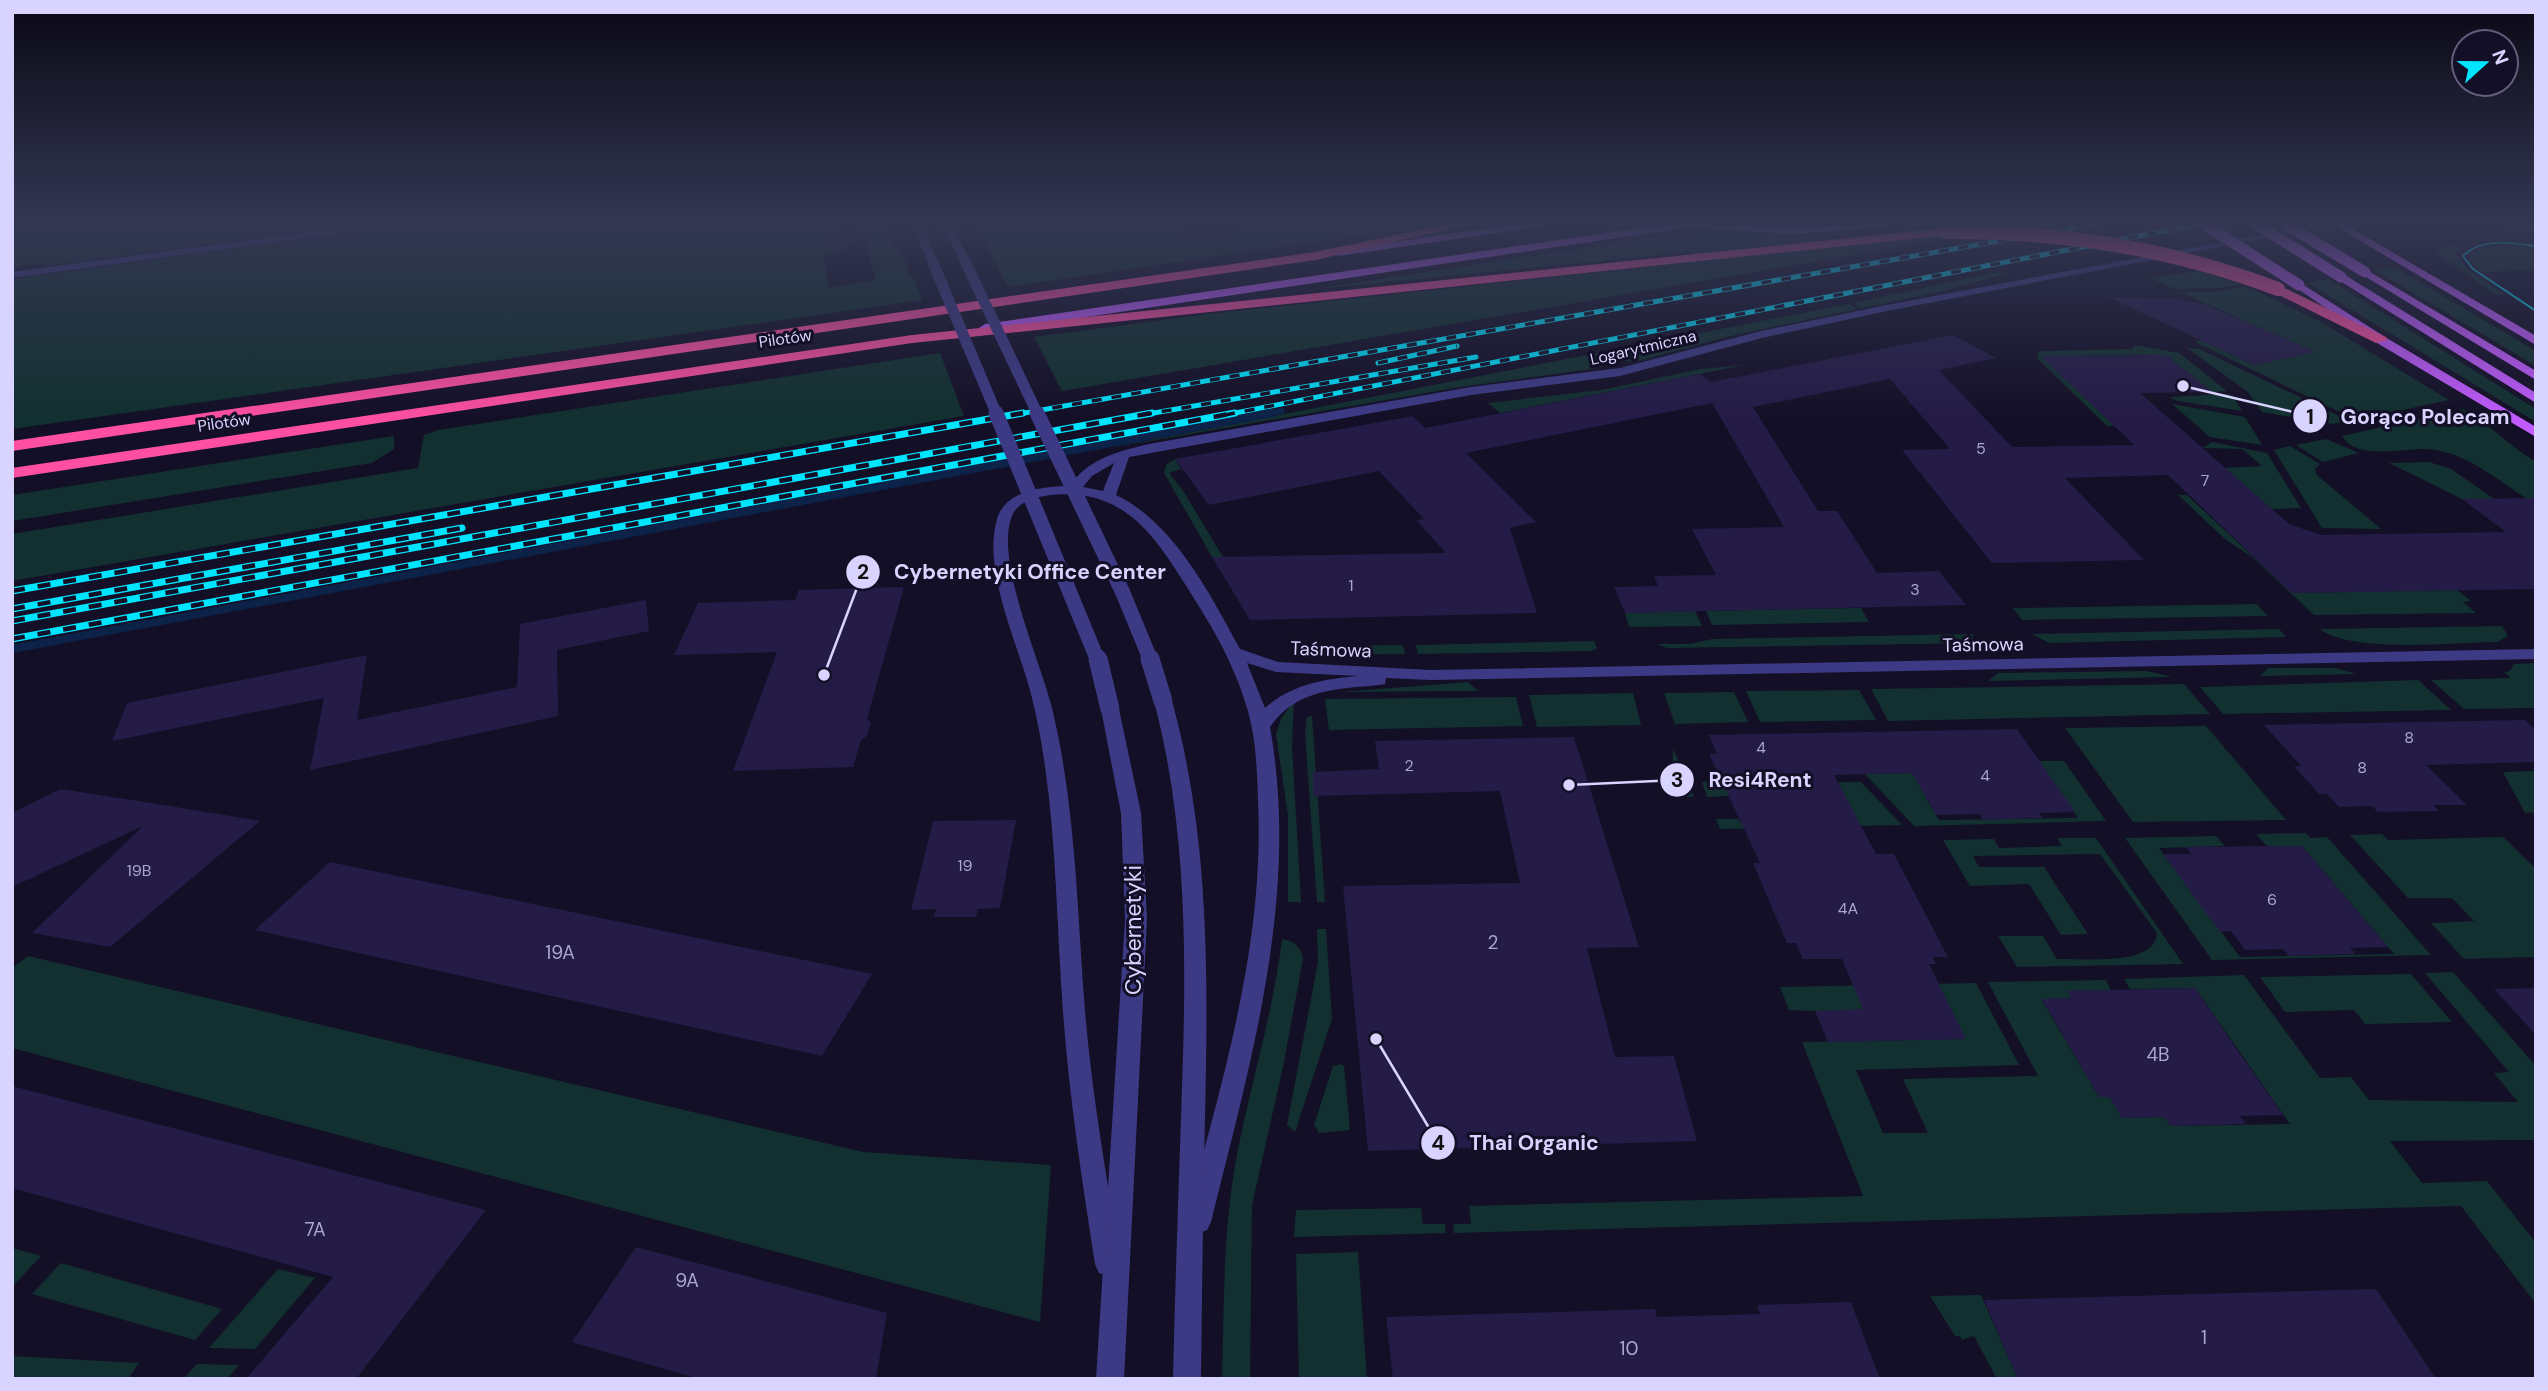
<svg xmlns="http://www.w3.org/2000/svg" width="2548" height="1391" viewBox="0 0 2548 1391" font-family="'DM Sans',sans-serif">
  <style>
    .green { fill: #12302f }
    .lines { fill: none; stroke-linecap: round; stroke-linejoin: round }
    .stream-far1 { stroke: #0c2248; stroke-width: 6 }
    .stream { stroke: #0c2248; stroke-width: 8 }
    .building { fill: #241b47 }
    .minor { fill: #3d3a85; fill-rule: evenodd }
    .tertiary { fill: #3d3a85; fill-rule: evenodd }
    .primary { fill: #c25bff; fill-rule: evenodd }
    .motorway { fill: #ff4fa3; fill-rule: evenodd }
    .tram { stroke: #00e5ff; stroke-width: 2 }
    .rail-far1-casing { stroke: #00e5ff; stroke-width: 5 }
    .rail-casing { stroke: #00e5ff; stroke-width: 7 }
    .rail-far1 { stroke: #130f26; stroke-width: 3.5; stroke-dasharray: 10; stroke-linecap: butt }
    .rail { stroke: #130f26; stroke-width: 4.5; stroke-dasharray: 13; stroke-linecap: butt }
    .tertiary-bridge-far2 { stroke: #3d3a85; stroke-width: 11 }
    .tertiary-bridge-far1 { stroke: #3d3a85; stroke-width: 15 }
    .tertiary-bridge { stroke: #3d3a85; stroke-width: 19 }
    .primary-bridge { stroke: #c25bff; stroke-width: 11 }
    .motorway-bridge { stroke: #ff4fa3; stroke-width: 14 }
    .labels { text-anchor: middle; stroke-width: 6; stroke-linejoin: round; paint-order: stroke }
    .far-street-label { font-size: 16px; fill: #d9d4ff; stroke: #130f26 }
    .number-label { font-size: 16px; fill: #aca6d1 }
    .street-label { font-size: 19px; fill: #d9d4ff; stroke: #130f26 }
    .near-number-label { font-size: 19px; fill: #aca6d1 }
    .near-street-label { font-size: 23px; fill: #d9d4ff; stroke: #130f26 }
    .leader { fill: none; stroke: #d9d4ff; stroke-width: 2.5 }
    .callout-dot { fill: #d9d4ff; stroke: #130f26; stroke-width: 2.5 }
    .mark-label { font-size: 21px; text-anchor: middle; font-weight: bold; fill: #111 }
    .callout-label { font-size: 21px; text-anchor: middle; font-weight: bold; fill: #d9d4ff; stroke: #130f26; stroke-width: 6; stroke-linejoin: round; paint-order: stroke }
  </style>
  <rect width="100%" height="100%" fill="#130f26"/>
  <g class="green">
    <path d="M12,224H359L47,266L39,264L12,267Z"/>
    <path d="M416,224V229L450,224H843L825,229L828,241H853L846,249L823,257L829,288L876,280L861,224H880C888,248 906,247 909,275H912L922,300L12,429V279Z"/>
    <path d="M976,224H1183L1182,239L1292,224H1435L1008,287Z"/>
    <path d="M1745,224H1796L1816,242L1927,229L1941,224H2035L1062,391L1034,337L1210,314L1701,261L1691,252L1308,290Z"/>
    <path d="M2499,239L2536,244C2517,241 2466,235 2455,254L2467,269L2505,295L2495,294L2437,253L2440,246Z"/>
    <path d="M2504,245L2536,247V270L2483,272L2469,260L2471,255L2479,249Z"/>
    <path d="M2394,267L2536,351V366L2375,270Z"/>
    <path d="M2198,271L2243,284L2221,288L2175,289L2150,278Z"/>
    <path d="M1998,272L2006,274L1947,290L1862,308L1853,303Z"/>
    <path d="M2328,279L2536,409V422L2308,283Z"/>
    <path d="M2245,286L2321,322L2449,400L2356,420L2197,343L2196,341H2203L2254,365L2315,352L2180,292L2221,291Z"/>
    <path d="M1849,304L1858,309L1726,337L1639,361H1621L1607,353L1610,357L1600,355L1605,362H1591L1594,365L1588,366L1591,369L1460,387L1105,449Z"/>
    <path d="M2135,345L2179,353L2227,391L2212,392L2166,355L2043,356L2115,426H2107L2037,358L2039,352L2044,351L2132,349Z"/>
    <path d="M2187,348L2199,349L2350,421L2333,424L2262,412L2248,392Z"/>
    <path d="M940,353L964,416L12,581V534L418,468L424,435L438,430Z"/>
    <path d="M1745,365L1500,413L1488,403L1601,390L1701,369Z"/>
    <path d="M2228,394L2233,396L2242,411L2178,401L2169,397Z"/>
    <path d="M2172,404L2245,417L2262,445L2210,437Z"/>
    <path d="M2463,409C2489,423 2509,446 2536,462V504C2500,484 2468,450 2424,449C2401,449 2356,460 2342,436Z"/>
    <path d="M394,436V449L372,463L12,521V495Z"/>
    <path d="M2326,439L2359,453L2323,462L2296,445Z"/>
    <path d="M2212,442L2267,453L2301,508L2272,509L2224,468L2262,466L2242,449L2202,448Z"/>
    <path d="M2290,446L2320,464L2315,469L2317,475L2381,529L2322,528L2274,450Z"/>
    <path d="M1175,459L1181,469L1169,473L1184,492L1223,557H1212L1164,473L1166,465Z"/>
    <path d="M2429,462L2451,469L2494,499H2462L2389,463Z"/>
    <path d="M2178,495H2187L2292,593L2457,590L2471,601L2463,602L2476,613L2314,615L2252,557L2225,539Z"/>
    <path d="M2257,604L2268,616L2022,620L2013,608Z"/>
    <path d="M1861,608L1869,622L1712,625L1706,611Z"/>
    <path d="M1695,611L1702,626L1629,627L1625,613Z"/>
    <path d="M2502,626L2508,636L2497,642C2452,642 2355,654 2319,629Z"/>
    <path d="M2279,629L2286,637L2049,643L2032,634Z"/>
    <path d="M1973,634V643L1667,648L1657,644H1690L1712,639Z"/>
    <path d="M1594,641L1597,648L1591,651L1418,654L1416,645Z"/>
    <path d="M1403,645L1405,654L1332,655L1319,653L1324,646Z"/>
    <path d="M2536,663V708L2464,709L2431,680L2511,678L2504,672L2510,671L2514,664Z"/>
    <path d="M2268,668H2335L2357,674L2260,676Z"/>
    <path d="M2147,671L2172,677L1988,681L1998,673Z"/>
    <path d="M2418,680L2451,710L2223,714L2200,687Z"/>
    <path d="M1468,682L1478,691L1341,692Z"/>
    <path d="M2184,684L2210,714L1888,721L1871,689Z"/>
    <path d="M1859,690L1876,720L1760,722L1746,691Z"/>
    <path d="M1734,692L1748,722L1675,724L1664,693Z"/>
    <path d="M1633,693L1641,725L1537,727L1529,695Z"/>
    <path d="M1516,697L1523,726L1329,730L1325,699Z"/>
    <path d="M1294,700L1292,746L1301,902H1288V816L1276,734L1281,719Z"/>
    <path d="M1312,716L1325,902H1317L1305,734L1307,717Z"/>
    <path d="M2206,726L2286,820L2133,822L2065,728Z"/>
    <path d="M1673,748L1694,797H1683L1672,788Z"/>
    <path d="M2039,761H2064L2106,821L1914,826L1865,774L1920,773L1926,798L1939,820L2078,818Z"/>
    <path d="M2536,771V812L2525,813L2503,772Z"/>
    <path d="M1734,781L1740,784L1861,782L1902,825L1720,829L1716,819H1738L1740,822L1856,819L1729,796L1707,797L1702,782Z"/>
    <path d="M2306,833L2311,838L2327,837L2431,955L2212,960L2125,838L2216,836L2225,846L2159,848L2240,957L2394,954L2302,846H2267L2256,834Z"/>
    <path d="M2382,834L2388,840L2503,837L2536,869V957L2464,959L2431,923L2474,921L2452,898H2408L2350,835Z"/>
    <path d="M2057,838H2096L2183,964L2017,967L1998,936H2043L2057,959C2083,958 2155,967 2157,933L2100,854L1973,856L1979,867H2044L2088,934L2061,935L2029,884L1970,886L1943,840L1994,839L1999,848L2062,846Z"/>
    <path d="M1317,929H1326L1332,1019L1295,1132L1287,1125L1318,962Z"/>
    <path d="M1282,939C1295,941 1301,947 1303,959L1283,1067L1252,1205L1250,1379H1222C1224,1306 1223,1231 1236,1160C1250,1085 1273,1014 1282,939Z"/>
    <path d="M28,956L863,1152L1051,1165L1040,1322L12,1048V968Z"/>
    <path d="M2453,972L2536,1066V1140L2390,1141L2422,1183L2487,1181L2536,1243V1304L2461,1206L1454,1233L1453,1224H1471L1469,1206L1863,1196L1802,1042L1966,1039L1815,1011L1789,1010L1780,987L1976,983L2019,1065L1856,1070L1883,1133H1928L1903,1079L2038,1076L1988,982L2106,980L2111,990L2068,991L2072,998L2042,1000L2099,1097H2110L2122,1118L2164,1117L2171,1126L2290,1124L2195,988L2130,989L2124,979L2244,975L2320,1078L2351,1077L2369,1100L2518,1102L2494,1073L2509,1072L2425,973Z"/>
    <path d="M2411,974L2452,1022L2365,1024L2354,1010L2285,1012L2260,977Z"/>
    <path d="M1340,1064L1344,1066L1350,1130L1319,1133L1314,1125L1333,1066Z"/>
    <path d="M1421,1208L1423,1224H1445L1446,1233L1294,1237L1296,1210Z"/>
    <path d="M12,1248L41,1256L12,1287Z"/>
    <path d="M1358,1252L1367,1379H1299L1296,1254Z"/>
    <path d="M61,1263L222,1309L195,1340L32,1294Z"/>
    <path d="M278,1269L315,1278L255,1349L209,1348Z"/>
    <path d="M1981,1295L2018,1379H1997L1974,1336L1962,1340L1960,1336H1955L1930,1296Z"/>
    <path d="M12,1356L139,1363L128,1379H12Z"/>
    <path d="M197,1364L239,1365L227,1379H183Z"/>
  </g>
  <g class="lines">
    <path class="stream-far1" d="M1262,415L1282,411"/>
    <path class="stream" d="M12,649L1272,413"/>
  </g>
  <g class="building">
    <path d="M2108,297L2179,299L2206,305L2316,352L2254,365Z"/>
    <path d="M1953,335L1996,358L1939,370L2012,447L2134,445L2041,356L2166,355L2212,392L2140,393L2289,524L2321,535L2506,532L2462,499L2536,498V589L2292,593L2168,475L2065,478L2144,560L1992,563L1902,450L1950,449L1890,379L1753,407L1818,511H1837L1877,573L1939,571L1966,605L1625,613L1614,587L1658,586L1654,576L1716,575L1692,529L1784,527L1712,403L1466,453L1536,522L1510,528L1537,613L1250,620L1212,557L1446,553L1416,520L1424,519L1379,471L1209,505L1175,459L1413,416L1425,428L1700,374L1711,382Z"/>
    <path d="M904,587L867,719L871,723L867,736L861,740L853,767L733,771L777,652L674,655L698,603L795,600L799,590Z"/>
    <path d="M646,600L649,631L557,650L558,716L310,770L324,698L112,741L127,703L367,655L357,720L517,687L520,624Z"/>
    <path d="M2525,720L2536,730V762L2426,765L2467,805H2433L2439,811L2378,812L2372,806L2339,807L2327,794H2319L2294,766H2301L2264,725Z"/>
    <path d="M2017,729L2075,812L2039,813L2043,818L1983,820L1980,814L1936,815L1912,773L1834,775L1876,854H1894L1948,957H1933L1936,964H1929L1966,1039L1828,1042L1815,1011L1863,1009L1842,959H1803L1796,943H1787L1753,863H1760L1709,754H1717L1709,735Z"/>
    <path d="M1574,737L1639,947L1587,948L1615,1057L1674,1056L1697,1141L1368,1151L1343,886L1520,883L1500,791L1313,796V772L1379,769L1375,741Z"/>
    <path d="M61,789L170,806L260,821L110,947L32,933L143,826L12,887V813Z"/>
    <path d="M1016,820L1000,908L978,909L976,917H934L936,909L911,910L933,821Z"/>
    <path d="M2302,846L2388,947L2350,948L2356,954L2316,955L2289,956L2283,949L2245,950L2231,931L2220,932L2163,854H2191L2186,847Z"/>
    <path d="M330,862L872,974L822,1056L255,930Z"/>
    <path d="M2195,988L2238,1051L2283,1115L2240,1116L2246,1124L2171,1126L2164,1117L2122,1118L2110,1097H2099L2042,999L2072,998L2067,991Z"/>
    <path d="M2536,988V1035L2494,989Z"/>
    <path d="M12,1086L486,1210L356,1379H246L333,1277L12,1188Z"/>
    <path d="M636,1247L887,1313L876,1379H699L572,1342Z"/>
    <path d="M2376,1289L2436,1379H2018L1984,1300Z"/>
    <path d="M1851,1302L1880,1379H1393L1386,1317L1655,1309L1657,1317L1760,1314L1757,1305Z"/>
  </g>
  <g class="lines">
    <g class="minor">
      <path d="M2318,224H2339L1887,311L1762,338L1620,376L1471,395L1129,457L1116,495C1174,523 1210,594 1240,649L1278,662L1431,670L2536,649V659L1431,680L1386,678L1385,684L1379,685C1337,689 1296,689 1270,727C1300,895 1251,1060 1211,1222L1207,1230L1198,1234L1189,1230L1185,1222C1221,1084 1265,946 1258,801C1257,769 1256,735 1246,705C1233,660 1208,620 1183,581C1158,541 1130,500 1079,495C1060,493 1021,494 1012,516C994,560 1041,662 1052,708C1076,807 1077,910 1085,1011C1092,1096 1107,1180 1121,1264L1117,1273L1108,1276L1099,1273L1095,1264C1082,1180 1069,1096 1063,1011C1055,906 1057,797 1031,694C1018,643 982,571 997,519C1005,490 1045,486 1070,486C1087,459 1119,451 1149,444L1471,387L1620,368L1761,331L1887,305ZM1114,463L1103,491L1083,487L1092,476ZM1247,663L1276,672L1359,676C1324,679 1292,684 1265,708Z"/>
      <path d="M2503,224L2536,227V233L2504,226Z"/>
    </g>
    <g class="tertiary">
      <path d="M367,224H394L389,227L12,278V272Z"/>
      <path d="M912,224H922L938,263L937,265L928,263Z"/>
      <path d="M942,224H952L969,259L968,261H960Z"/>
      <path d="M1163,696L1172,701C1210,838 1208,977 1205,1118C1203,1205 1202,1292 1201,1379H1173C1175,1292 1178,1205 1181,1118C1186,978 1190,838 1154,701Z"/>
      <path d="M1110,703L1119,709L1141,813L1147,919L1124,1379H1096L1125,919L1121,813L1101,709Z"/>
    </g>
    <g class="primary">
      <path d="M1517,224H1543L1538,227L1338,256L1333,253L1338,250Z"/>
      <path d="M1668,224L1794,228L1888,224L1883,227L1794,234L1690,227L985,332L979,328L985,324Z"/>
      <path d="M2332,224H2344L2536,336V345Z"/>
      <path d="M2365,269L2536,371V380L2361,274L2360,272Z"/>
      <path d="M2337,275H2345L2536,393V403L2337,279Z"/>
      <path d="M2299,282L2385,337L2536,427V437L2377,343L2295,287V283Z"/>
    </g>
    <g class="motorway">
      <path d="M1449,224H1472L1315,260L12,451V441L1315,252Z"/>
      <path d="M1946,228L1950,229V235L912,343L12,478V468L912,335Z"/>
      <path d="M2278,285L2386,337L2388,340L2376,343L2273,292V286Z"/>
    </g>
    <path class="tram" d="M2536,246C2512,243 2481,237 2463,256L2473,269L2536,311"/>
    <g class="rail-far1-casing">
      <g id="rail-far1">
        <path d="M1378,363L1457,346"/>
        <path d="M1013,415L2095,224"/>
        <path d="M1142,415L1476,357"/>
        <path d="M1225,415L2200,224"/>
      </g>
    </g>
    <g class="rail-casing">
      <g id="rail">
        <path d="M12,591L1023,413"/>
        <path d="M12,609L462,528"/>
        <path d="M12,621L1152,413"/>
        <path d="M12,639L1235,413"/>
      </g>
    </g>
    <use href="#rail-far1" class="rail-far1"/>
    <use href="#rail" class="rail"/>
    <g class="tertiary-bridge-far2">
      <path d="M964,259L1038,415"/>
      <path d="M933,263L997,415"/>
    </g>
    <g class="tertiary-bridge-far1">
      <path d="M996,413L1098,661"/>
      <path d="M1037,413L1123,593L1151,661"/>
    </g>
    <g class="tertiary-bridge">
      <path d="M1098,659L1110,709"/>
      <path d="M1150,659L1163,701"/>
    </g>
    <g class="primary-bridge">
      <path d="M2204,224L2299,285"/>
      <path d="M2256,224L2341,277"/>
      <path d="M2285,224L2365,272"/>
    </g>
    <path class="motorway-bridge" d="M1946,232C2062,231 2170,248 2278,289"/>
  </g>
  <linearGradient id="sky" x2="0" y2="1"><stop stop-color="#0a0815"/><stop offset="0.53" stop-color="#333752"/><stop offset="1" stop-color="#333752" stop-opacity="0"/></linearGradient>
  <rect width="2548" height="419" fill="url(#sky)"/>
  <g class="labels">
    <g class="far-street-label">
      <text transform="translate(785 338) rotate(-8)" y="6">Pilotów</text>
      <text transform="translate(1643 347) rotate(-13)" y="6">Logarytmiczna</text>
      <text transform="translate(224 422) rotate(-8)" y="6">Pilotów</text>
    </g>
    <g class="number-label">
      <text x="1981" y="454">5</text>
      <text x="2205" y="486">7</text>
      <text x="1351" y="591">1</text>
      <text x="1915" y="595">3</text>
      <text x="2409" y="743">8</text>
      <text x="1761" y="753">4</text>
      <text x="1409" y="771">2</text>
      <text x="2362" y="773">8</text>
      <text x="1985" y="781">4</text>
      <text x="965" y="871">19</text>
      <text x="139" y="876">19B</text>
      <text x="2272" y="905">6</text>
      <text x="1848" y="914">4A</text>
    </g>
    <g class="street-label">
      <text transform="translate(1983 644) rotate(-1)" y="7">Taśmowa</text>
      <text transform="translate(1331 649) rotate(2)" y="7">Taśmowa</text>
    </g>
    <g class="near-number-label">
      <text x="1493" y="949">2</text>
      <text x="560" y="959">19A</text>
      <text x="2158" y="1061">4B</text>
      <text x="315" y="1236">7A</text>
      <text x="687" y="1287">9A</text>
      <text x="2204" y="1344">1</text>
      <text x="1629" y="1355">10</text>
    </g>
    <g class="near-street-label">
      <text transform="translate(1133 930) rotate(-90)" y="8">Cybernetyki</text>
    </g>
  </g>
  <path class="leader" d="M2183 386L2310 416M824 675L863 572M1569 785L1677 780M1376 1039L1438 1143"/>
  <g class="callout-dot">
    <circle cx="2183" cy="386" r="7"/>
    <circle cx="824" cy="675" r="7"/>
    <circle cx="1569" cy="785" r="7"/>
    <circle cx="1376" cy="1039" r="7"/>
    <circle cx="2310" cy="416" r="18"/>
    <circle cx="863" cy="572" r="18"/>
    <circle cx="1677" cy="780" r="18"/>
    <circle cx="1438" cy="1143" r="18"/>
  </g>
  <g class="mark-label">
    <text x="2310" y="424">1</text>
    <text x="863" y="579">2</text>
    <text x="1677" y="787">3</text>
    <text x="1438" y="1150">4</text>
  </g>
  <g class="callout-label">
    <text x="2425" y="424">Gorąco Polecam</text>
    <text x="1030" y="579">Cybernetyki Office Center</text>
    <text x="1760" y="787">Resi4Rent</text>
    <text x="1534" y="1150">Thai Organic</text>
  </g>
  <rect width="2548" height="1391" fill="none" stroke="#d9d4ff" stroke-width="28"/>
  <g transform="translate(2485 63) rotate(69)"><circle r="33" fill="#130f26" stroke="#625e7d" stroke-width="2"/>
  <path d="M0-5L12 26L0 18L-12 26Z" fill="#00e5ff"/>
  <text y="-10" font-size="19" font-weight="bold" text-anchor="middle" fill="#d9d4ff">N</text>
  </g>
</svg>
